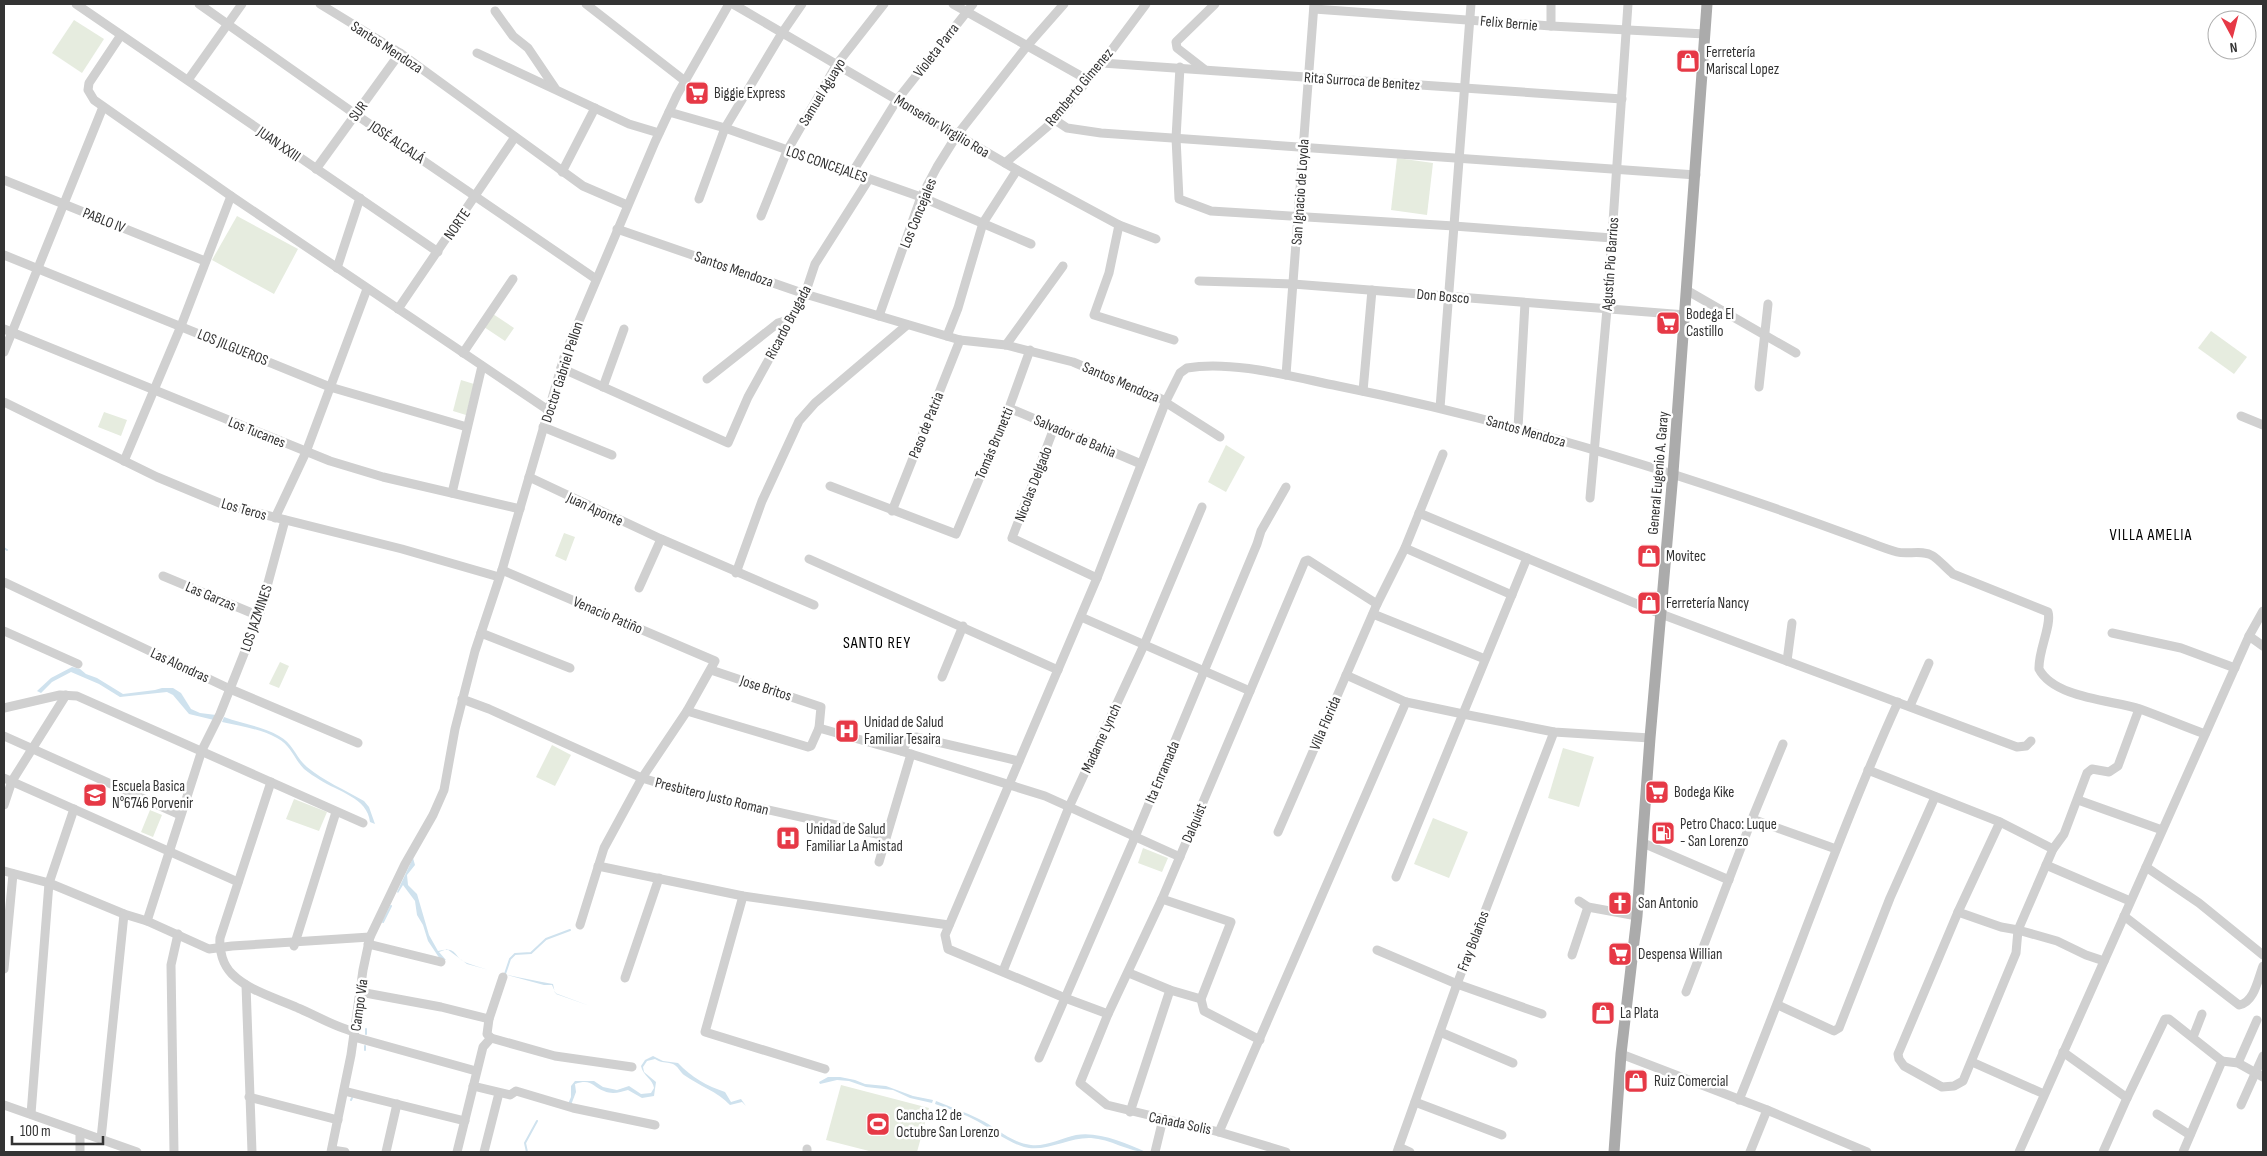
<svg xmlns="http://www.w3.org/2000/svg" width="2267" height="1156" viewBox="0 0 2267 1156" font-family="'Sofia Sans Condensed',sans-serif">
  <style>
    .green { fill: #e6ecdf }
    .water { fill: #cfe2ee }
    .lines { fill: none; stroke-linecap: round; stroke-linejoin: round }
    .stream { stroke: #cfe2ee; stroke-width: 2 }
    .minor { stroke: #d0d0d0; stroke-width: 9 }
    .major { stroke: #ababab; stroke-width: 11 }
    .labels { text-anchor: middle; stroke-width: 5; stroke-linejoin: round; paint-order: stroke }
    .street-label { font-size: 15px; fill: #333; stroke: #fff }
    .poi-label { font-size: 15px; fill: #333; stroke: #fff; text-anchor: start }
    .neighbourhood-label { font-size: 16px; letter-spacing: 1px; fill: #000; stroke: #fff }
  </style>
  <rect width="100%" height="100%" fill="#fff"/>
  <g class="green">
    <path d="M74,20L104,39L82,73L52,53Z"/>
    <path d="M1397,158L1433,163L1427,215L1391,210Z"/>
    <path d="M237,216L298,249L274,294L212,260Z"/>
    <path d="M493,314L514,328L505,341L484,327Z"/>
    <path d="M2211,331L2247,357L2234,374L2198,348Z"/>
    <path d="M461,380L474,384L466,415L453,411Z"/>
    <path d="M104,412L127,420L121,436L98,427Z"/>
    <path d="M1226,445L1245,457L1226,492L1208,482Z"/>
    <path d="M564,533L575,537L566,561L555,556Z"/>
    <path d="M280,662L289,666L279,688L269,684Z"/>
    <path d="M552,745L571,755L555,786L536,777Z"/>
    <path d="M1563,748L1594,757L1579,807L1548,798Z"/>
    <path d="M294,799L327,812L319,831L286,819Z"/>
    <path d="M150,810L162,815L153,837L141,832Z"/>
    <path d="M1433,818L1468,832L1449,878L1414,864Z"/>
    <path d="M1143,848L1168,858L1162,872L1138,863Z"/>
    <path d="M841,1085L929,1108L917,1152H873L826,1140Z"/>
  </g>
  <g class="water">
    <path d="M72,667L80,669L86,674L97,678L123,694L155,690L162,688H173L181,693L191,709L200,713L216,715L214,720L189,714L173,695L167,692L120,697L99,684L71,672L52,682L41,693L37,691L51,678Z"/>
    <path d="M224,717C242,724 262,726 279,736C293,743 296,758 307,767C324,781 345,790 364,801L369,807L375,824L370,822C368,798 337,791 320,780C315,777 309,773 304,769C294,759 291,745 277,738C261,729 240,726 222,722Z"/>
    <path d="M413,858L415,865L407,875L408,885L417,894L429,935L438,951C459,946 452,957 467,963C494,973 525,979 553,984L555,993L590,1006L556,994L552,985H544L467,964L447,949L439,952L446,960L440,959L428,941L423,925L417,915L415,901L403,885L398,893L397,892Z"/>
    <path d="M653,1056L663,1061L678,1063C691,1077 707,1086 725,1092L731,1102L741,1099L746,1106L742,1102L730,1105C717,1091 699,1086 684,1075C680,1072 678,1066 673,1064C665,1061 663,1064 655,1059L647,1061L643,1067L644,1072L656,1082L654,1096L642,1098L628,1090C620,1092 613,1095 604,1091C592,1087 592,1078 575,1084L576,1092L571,1105L568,1104L571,1097V1086L575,1081H594L603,1087L617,1090L629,1086L641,1094L651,1093L654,1088C653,1079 643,1076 641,1066L645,1060Z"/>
    <path d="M828,1077H840L855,1080L865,1084L886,1086L913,1096L933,1100L932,1103L910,1098L893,1090L866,1087L849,1081L837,1080L820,1084L819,1082Z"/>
    <path d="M936,1101C950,1107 965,1112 979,1119C996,1127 1011,1143 1031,1145C1045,1147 1062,1138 1076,1135C1098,1131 1126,1143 1146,1152C1129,1152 1110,1139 1091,1138C1069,1137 1045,1153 1024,1147C1007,1142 993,1130 977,1121C964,1114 950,1109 935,1104Z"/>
  </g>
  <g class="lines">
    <g class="stream">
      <path d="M4,548L7,550"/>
      <path d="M383,922L391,906"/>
      <path d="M505,974L510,959L515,954L531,953L546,939L570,930"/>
      <path d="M366,1034V1029"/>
      <path d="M365,1050V1046"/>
      <path d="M351,1100L352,1098"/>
      <path d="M527,1152L525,1143L537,1121"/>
    </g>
    <g class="minor">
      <path d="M76,4L438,252"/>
      <path d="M199,4L355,114L596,279"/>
      <path d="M320,4L400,53L583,186L627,205"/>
      <path d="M586,4L685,81"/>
      <path d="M733,4L1017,170L1119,225L1156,239"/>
      <path d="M953,4L1088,80"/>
      <path d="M1551,4V26"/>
      <path d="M1314,9L1551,26L1705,34"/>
      <path d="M495,11L513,36L528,48L555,88"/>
      <path d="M121,35L89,83L88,90L94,100L231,196L548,410"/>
      <path d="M477,53L629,124L659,133"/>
      <path d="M1102,63L1622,99"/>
      <path d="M1180,67L1176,138L1179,199L1211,211L1454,226L1612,238"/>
      <path d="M1204,69L1177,48L1176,42L1215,4"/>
      <path d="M188,80L242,4"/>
      <path d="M669,112L725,128L921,197L1031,244"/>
      <path d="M1055,120L1067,128L1101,133L1696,175"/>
      <path d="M1005,163L1055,120L1102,63L1146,4"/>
      <path d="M316,169L400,53"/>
      <path d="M562,172L595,108"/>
      <path d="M852,173L897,100L973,4"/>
      <path d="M4,180L205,261"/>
      <path d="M699,199L725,128L782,33L802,4"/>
      <path d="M761,216L787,151L837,64L884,4"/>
      <path d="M1119,225L1109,273L1094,315L1174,340"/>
      <path d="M617,229L805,294L960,340L1006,345L1073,362L1166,401"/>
      <path d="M4,255L330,387L467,427"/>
      <path d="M337,268L360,198"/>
      <path d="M1199,281L1293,284L1686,315"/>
      <path d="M1688,291L1796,353"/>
      <path d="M398,309L515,137"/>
      <path d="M879,316L921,197L937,167L957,135L1027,46L1064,4"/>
      <path d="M4,329L330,461L383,477L520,509"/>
      <path d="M947,336L958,308L983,223L1017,170"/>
      <path d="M1006,345L1063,266"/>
      <path d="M4,352L103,107"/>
      <path d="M463,353L513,279"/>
      <path d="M561,368L728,443L748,397L805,294L815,264L869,179"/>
      <path d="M1286,375L1314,4"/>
      <path d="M707,379L778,323L791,319"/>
      <path d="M603,387L624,329"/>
      <path d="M1759,387L1768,304"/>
      <path d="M1363,391L1372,290"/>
      <path d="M4,402L157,477L222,504L402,549L499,577"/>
      <path d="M1165,402L1220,437"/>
      <path d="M1009,408L1141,464"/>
      <path d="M1440,408L1471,4"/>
      <path d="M2241,416L2263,425"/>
      <path d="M543,427L612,455"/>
      <path d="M1054,428L1012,538L1097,578"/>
      <path d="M1518,428L1525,303"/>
      <path d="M124,461L181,326L231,196"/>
      <path d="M529,477L661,539L814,605"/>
      <path d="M830,486L956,534L1009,408L1030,350"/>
      <path d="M452,493L482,366"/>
      <path d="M1590,498L1607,309L1628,4"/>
      <path d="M892,511L960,340"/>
      <path d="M1419,513L1661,614L2017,747L2026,746L2031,741"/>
      <path d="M275,518L306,452L367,289"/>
      <path d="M1405,548L1512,595"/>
      <path d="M809,559L1058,670"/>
      <path d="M502,570L715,661L687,711L642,778L604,848L580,925"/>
      <path d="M736,573L762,501L799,421L815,403L907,325"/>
      <path d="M163,576L259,616"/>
      <path d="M4,582L230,689L358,743"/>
      <path d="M639,588L661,539"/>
      <path d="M1373,614L1485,659"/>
      <path d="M1081,617L1250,691"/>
      <path d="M4,631L78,664"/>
      <path d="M481,633L570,668"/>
      <path d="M2112,633L2181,648L2235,668"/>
      <path d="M2249,636L2263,611"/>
      <path d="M1787,661L1792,623"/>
      <path d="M1346,675L1406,702L1463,714L1554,732L1650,738"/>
      <path d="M942,677L963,626"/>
      <path d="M462,699L489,709L642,778L692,793L886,836"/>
      <path d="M1910,706L1929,663"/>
      <path d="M4,708L60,695L77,696L363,823"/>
      <path d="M687,711L808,747L811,746L819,728L821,707L711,670"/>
      <path d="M819,728L911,754L1045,796L1180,857"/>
      <path d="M4,736L180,815"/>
      <path d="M902,751L909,739L916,737L1019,761"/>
      <path d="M1868,770L2000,822L2053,849"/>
      <path d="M4,778L238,882"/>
      <path d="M271,782L220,938C219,951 223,965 232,974C249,991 276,998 298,1008C317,1016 335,1027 355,1032"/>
      <path d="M2078,800L2162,830"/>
      <path d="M4,805L12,781L66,695"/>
      <path d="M1752,819L1836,849"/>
      <path d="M2000,822L1958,912L1898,1054L1899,1059L1904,1066L1942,1087L1954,1086L1963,1081L2016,953L2018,930L2053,849L2064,834L2087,773L2092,769L2109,772L2118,766L2139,709"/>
      <path d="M1278,832L1377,604L1405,548L1443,454"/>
      <path d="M1643,843L1729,880"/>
      <path d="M879,862L911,754"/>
      <path d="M2046,865L2130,901"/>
      <path d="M598,866L743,896L949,925"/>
      <path d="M2146,867L2199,903L2263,955"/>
      <path d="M4,871L49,883L124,914L147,921L209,949L232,946L370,937"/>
      <path d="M1396,877L1527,558"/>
      <path d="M743,896L705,1032L825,1069"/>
      <path d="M1162,899L1231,922L1201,999L1204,1011L1260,1040"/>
      <path d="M1579,901L1588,907L1637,916"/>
      <path d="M1958,912L2001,927L2018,930L2057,941L2086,955L2104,961"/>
      <path d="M2124,916L2239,1005C2254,1003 2258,979 2263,966"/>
      <path d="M147,921L202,750L220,714L259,616L285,520"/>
      <path d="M368,944L441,962"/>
      <path d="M294,946L336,812"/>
      <path d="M1377,950L1457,984L1542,1014"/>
      <path d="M1572,955L1588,907"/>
      <path d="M4,969L13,874"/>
      <path d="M1003,971L1069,807L1144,645L1202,507"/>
      <path d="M1129,973L1170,990L1201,999"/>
      <path d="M625,978L659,878"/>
      <path d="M246,985L252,1152"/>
      <path d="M360,992L441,1007L489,1019"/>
      <path d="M1686,992L1752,819L1783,744"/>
      <path d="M1778,1005L1834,1031L1839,1028L1890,898L1935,797"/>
      <path d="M1108,1014L1065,998L948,949L945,935L1097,578L1166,401L1180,373L1187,368C1232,360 1293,377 1338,386C1513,421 1684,474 1852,536C1867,541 1882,548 1897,552C1908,555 1922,549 1933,556C1938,559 1947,569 1953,574L2048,612C2052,625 2038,651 2039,669C2054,698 2111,700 2140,709C2162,717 2183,726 2205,734"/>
      <path d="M1440,1032L1513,1063"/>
      <path d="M354,1037L476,1071"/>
      <path d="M2193,1037L2202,1014"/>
      <path d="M491,1038L555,1056L632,1067"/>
      <path d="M2063,1052L2127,1098"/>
      <path d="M1621,1054L1767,1110L1867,1152"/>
      <path d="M1039,1058L1135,837L1257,544L1261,531L1286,487"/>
      <path d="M1972,1062L2044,1094"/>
      <path d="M2238,1063L2257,1020"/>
      <path d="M473,1086L510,1095L516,1091L573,1108L655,1125"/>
      <path d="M344,1091L465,1121"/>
      <path d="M249,1097L338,1120"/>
      <path d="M1739,1100C1793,968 1839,832 1898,702"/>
      <path d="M1415,1102L1502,1135"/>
      <path d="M4,1105L137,1152"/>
      <path d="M2241,1105L2263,1056"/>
      <path d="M1130,1112L1170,990"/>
      <path d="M31,1114L49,883L74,809"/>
      <path d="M2157,1114L2190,1135"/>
      <path d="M1219,1132L1406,702"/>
      <path d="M101,1139L124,914"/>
      <path d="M1399,1147L1410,1152"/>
      <path d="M332,1150L345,1152"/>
      <path d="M80,1152V1132"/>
      <path d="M174,1152L171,965L178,934"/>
      <path d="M331,1152L351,1055L363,970L370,937L405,864L433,815L444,790L455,729L475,651L502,570L565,354L655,142L677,95L729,4"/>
      <path d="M386,1152L397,1104"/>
      <path d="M457,1152L483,1047L491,1038L487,1034L489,1019L503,977"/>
      <path d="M484,1152L499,1093"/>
      <path d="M807,1152V1149"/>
      <path d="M1155,1152L1163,1119"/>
      <path d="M1286,1152L1219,1132L1107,1105L1080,1083L1108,1014L1162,899L1305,561L1308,560L1377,604"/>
      <path d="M1397,1152L1457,984L1554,732"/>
      <path d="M1750,1152L1767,1110"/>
      <path d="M2019,1152L2249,636L2263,646"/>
      <path d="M2103,1152L2127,1098L2165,1019H2169L2222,1061L2238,1063L2263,1077"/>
      <path d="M2183,1152L2222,1061"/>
    </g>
    <path class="major" d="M1614,1152L1621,1054L1637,916L1650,738L1673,473L1707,4"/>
  </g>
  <defs>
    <g id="shop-square" transform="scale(1.25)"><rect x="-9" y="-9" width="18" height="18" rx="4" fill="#e63946" stroke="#fff"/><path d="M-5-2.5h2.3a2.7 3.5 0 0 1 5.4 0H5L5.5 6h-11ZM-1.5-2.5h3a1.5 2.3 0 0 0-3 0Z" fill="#fff"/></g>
    <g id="supermarket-square" transform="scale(1.25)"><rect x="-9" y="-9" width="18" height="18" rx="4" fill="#e63946" stroke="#fff"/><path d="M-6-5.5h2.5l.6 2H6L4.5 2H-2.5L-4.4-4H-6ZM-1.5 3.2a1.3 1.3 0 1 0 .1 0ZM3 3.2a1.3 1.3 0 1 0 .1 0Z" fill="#fff"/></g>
    <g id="hospital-square" transform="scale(1.25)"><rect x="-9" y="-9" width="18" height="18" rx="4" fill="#e63946" stroke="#fff"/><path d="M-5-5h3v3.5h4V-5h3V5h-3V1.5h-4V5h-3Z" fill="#fff"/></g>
    <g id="school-square" transform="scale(1.25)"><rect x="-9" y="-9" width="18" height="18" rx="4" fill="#e63946" stroke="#fff"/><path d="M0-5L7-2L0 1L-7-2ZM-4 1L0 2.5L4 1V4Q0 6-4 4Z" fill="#fff"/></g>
    <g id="fuel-square" transform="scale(1.25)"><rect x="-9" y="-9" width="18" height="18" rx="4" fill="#e63946" stroke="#fff"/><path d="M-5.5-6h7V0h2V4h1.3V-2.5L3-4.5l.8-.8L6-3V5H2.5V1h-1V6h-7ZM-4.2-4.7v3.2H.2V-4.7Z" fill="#fff"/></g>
    <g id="church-square" transform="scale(1.25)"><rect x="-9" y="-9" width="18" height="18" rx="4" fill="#e63946" stroke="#fff"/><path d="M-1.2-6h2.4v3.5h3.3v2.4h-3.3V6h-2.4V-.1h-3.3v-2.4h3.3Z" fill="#fff"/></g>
    <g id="stadium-square" transform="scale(1.25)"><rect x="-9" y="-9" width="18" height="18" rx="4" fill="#e63946" stroke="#fff"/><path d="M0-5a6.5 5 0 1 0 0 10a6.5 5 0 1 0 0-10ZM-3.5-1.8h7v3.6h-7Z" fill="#fff"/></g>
  </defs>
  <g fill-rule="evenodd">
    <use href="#shop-square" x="1688" y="61"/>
    <use href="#supermarket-square" x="697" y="93"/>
    <use href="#supermarket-square" x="1668" y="323"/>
    <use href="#shop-square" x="1649" y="556"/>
    <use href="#shop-square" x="1649" y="603"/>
    <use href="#hospital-square" x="847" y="731"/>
    <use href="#supermarket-square" x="1657" y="792"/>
    <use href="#school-square" x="95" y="795"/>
    <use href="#fuel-square" x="1663" y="833"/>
    <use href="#hospital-square" x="788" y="838"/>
    <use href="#church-square" x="1620" y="903"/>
    <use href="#supermarket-square" x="1620" y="954"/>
    <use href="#shop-square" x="1603" y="1013"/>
    <use href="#shop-square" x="1636" y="1081"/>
    <use href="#stadium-square" x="878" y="1124"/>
  </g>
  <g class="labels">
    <g class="street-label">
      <text transform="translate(1509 23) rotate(5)" y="5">Felix Bernie</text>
      <text transform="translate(387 47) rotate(33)" y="5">Santos Mendoza</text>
      <text transform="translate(936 50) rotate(-52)" y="5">Violeta Parra</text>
      <text transform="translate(1362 81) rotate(4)" y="5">Rita Surroca de Benitez</text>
      <text transform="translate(1079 87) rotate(-50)" y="5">Remberto Gimenez</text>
      <text transform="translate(822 92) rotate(-59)" y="5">Samuel Aguayo</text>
      <text transform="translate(358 111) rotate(-54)" y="5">SUR</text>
      <text transform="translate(942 126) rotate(31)" y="5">Monseñor Virgilio Roa</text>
      <text transform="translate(397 142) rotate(34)" y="5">JOSÉ ALCALÁ</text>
      <text transform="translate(279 144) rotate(35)" y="5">JUAN XXIII</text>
      <text transform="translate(827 164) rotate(19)" y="5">LOS CONCEJALES</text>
      <text transform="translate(1300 192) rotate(-86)" y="5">San Ignacio de Loyola</text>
      <text transform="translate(918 213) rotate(-68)" y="5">Los Concejales</text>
      <text transform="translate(104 220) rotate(22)" y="5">PABLO IV</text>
      <text transform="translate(457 224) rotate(-55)" y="5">NORTE</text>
      <text transform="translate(1610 264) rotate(-86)" y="5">Agustín Pio Barrios</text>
      <text transform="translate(734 269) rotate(19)" y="5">Santos Mendoza</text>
      <text transform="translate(1443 296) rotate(5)" y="5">Don Bosco</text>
      <text transform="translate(788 322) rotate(-62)" y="5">Ricardo Brugada</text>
      <text transform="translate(233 347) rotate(22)" y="5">LOS JILGUEROS</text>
      <text transform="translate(562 372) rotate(-72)" y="5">Doctor Gabriel Pellon</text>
      <text transform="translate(1121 382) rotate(23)" y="5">Santos Mendoza</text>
      <text transform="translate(926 425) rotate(-68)" y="5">Paso de Patria</text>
      <text transform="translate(1526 431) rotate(16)" y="5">Santos Mendoza</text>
      <text transform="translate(257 432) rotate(22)" y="5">Los Tucanes</text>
      <text transform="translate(1075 436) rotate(23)" y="5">Salvador de Bahia</text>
      <text transform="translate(994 443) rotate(-67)" y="5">Tomás Brunetti</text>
      <text transform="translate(1658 473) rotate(-85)" y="5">General Eugenio A. Garay</text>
      <text transform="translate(1033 484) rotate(-69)" y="5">Nicolas Delgado</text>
      <text transform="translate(244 509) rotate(16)" y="5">Los Teros</text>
      <text transform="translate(595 509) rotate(25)" y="5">Juan Aponte</text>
      <text transform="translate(211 596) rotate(23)" y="5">Las Garzas</text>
      <text transform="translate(608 615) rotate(23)" y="5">Venacio Patiño</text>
      <text transform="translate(256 618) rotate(-71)" y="5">LOS JAZMINES</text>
      <text transform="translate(180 665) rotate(25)" y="5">Las Alondras</text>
      <text transform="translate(766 688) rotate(18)" y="5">Jose Britos</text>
      <text transform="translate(1325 723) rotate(-67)" y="5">Villa Florida</text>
      <text transform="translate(1101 738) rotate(-65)" y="5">Madame Lynch</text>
      <text transform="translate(1162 772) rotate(-67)" y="5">Ita Enramada</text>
      <text transform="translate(712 796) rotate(14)" y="5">Presbitero Justo Roman</text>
      <text transform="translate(1194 823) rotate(-67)" y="5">Dalquist</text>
      <text transform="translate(1473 941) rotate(-69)" y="5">Fray Bolaños</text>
      <text transform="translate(359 1005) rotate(-82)" y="5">Campo Vía</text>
      <text transform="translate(1180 1123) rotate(12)" y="5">Cañada Solis</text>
    </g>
    <g class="poi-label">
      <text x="1706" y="57">Ferretería<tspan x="1706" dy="17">Mariscal Lopez</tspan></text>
      <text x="714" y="98">Biggie Express</text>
      <text x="1686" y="319">Bodega El<tspan x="1686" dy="17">Castillo</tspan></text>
      <text x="1666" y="561">Movitec</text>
      <text x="1666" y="608">Ferretería Nancy</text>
      <text x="864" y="727">Unidad de Salud<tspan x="864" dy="17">Familiar Tesaira</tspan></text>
      <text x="112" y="791">Escuela Basica<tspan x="112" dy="17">N°6746 Porvenir</tspan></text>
      <text x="1674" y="797">Bodega Kike</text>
      <text x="1680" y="829">Petro Chaco: Luque<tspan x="1680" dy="17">- San Lorenzo</tspan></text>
      <text x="806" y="834">Unidad de Salud<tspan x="806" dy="17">Familiar La Amistad</tspan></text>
      <text x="1638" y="908">San Antonio</text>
      <text x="1638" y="959">Despensa Willian</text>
      <text x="1620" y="1018">La Plata</text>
      <text x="1654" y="1086">Ruiz Comercial</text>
      <text x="896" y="1120">Cancha 12 de<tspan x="896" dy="17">Octubre San Lorenzo</tspan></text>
    </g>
    <g class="neighbourhood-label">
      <text x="2151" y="540">VILLA AMELIA</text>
      <text x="877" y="648">SANTO REY</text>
    </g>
  </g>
  <rect width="2267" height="1156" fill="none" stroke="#333333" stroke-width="10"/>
  <g transform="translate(2232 35) rotate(173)"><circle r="24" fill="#ffffff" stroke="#adadad"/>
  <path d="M0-4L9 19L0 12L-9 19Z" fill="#e63946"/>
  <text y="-8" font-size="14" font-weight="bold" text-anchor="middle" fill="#333333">N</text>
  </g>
  <path d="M12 1136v8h91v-8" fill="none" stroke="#333333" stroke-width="2.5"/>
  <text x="20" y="1136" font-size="15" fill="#333333" stroke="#ffffff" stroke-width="4" paint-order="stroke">100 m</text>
</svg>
